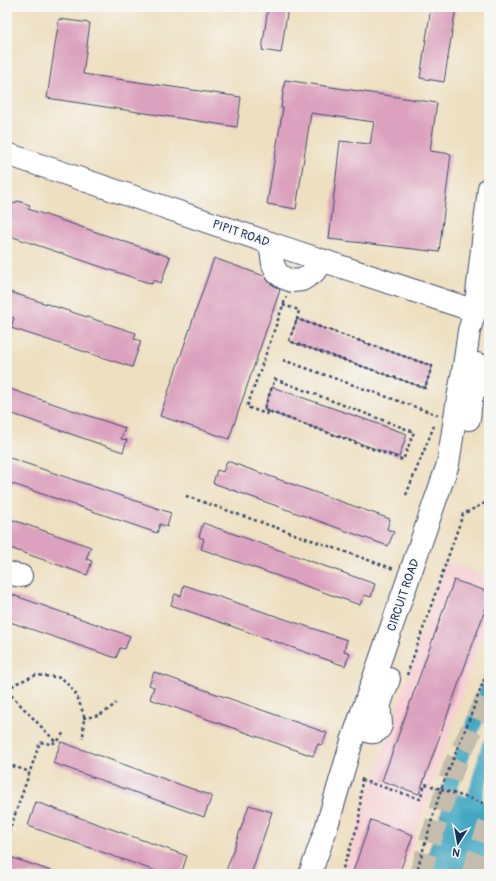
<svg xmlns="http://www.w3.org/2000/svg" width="496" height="881" viewBox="0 0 496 881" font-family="Pangolin,sans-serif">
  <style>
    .built { fill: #f7cfd4 }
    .water { fill: #44a8c3; stroke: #306c90 }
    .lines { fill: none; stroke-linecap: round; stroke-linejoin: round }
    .canal { stroke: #44a8c3; stroke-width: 15 }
    .building { fill: #dca1be }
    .highway-tunnel { stroke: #c4bcac; stroke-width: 22; stroke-dasharray: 22 11; stroke-linecap: butt }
    .minor-casing { stroke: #3b496d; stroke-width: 24 }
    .path { stroke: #3b496d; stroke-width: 2.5; stroke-dasharray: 3 3; stroke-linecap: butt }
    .minor { stroke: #fff; stroke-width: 22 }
    .path-bridge { stroke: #3b496d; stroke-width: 2.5; stroke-dasharray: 3 3; stroke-linecap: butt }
    .labels { text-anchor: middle; stroke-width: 3; stroke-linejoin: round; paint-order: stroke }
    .street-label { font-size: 12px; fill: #1b2f5e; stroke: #f6f6f2 }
  </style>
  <rect width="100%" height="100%" fill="#f6f6f2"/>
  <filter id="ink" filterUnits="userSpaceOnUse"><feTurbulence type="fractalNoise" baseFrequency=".025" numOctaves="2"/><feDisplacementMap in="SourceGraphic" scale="8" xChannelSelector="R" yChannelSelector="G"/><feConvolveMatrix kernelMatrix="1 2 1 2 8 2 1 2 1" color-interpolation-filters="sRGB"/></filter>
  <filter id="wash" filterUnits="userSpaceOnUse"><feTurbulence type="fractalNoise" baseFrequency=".012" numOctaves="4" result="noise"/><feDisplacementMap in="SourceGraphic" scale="16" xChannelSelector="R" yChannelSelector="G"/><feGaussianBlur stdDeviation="0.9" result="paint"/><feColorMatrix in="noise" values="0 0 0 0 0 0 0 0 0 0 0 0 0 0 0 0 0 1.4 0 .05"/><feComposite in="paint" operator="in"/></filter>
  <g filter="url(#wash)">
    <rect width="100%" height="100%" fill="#eedfc0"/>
    <path class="built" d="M446,561L489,578V614L403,874H342Z"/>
    <path class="water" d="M446,798L489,811V867L487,874H422Z"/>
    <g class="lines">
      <g class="canal">
        <path d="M489,687L483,700L446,798L489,811"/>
        <path d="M470,815L489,746"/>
      </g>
    </g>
    <g id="blocks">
      <g class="building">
        <path d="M268,7H288L281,53L262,50Z"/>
        <path d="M431,7H456L444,82L420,78Z"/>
        <path d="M59,19L90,23L83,74L241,97L237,127L47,98Z"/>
        <path d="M285,80L437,103L430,151L451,154L439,252L329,239L340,141L370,144L374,122L311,113L296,209L267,204L283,108H281Z"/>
        <path d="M18,201L30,205L28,209L170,257L161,283L153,280L152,284L7,235V207Z"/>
        <path d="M214,258L264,276L270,283L280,290L229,439L160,416Z"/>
        <path d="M7,291L136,333L134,339L141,341L132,367L11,328L14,318L7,315Z"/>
        <path d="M297,319L432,366L425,388L289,341Z"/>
        <path d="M272,387L407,434L399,457L264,410Z"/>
        <path d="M7,388L125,428L121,439L127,440L123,452L7,412Z"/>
        <path d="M7,457L171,513L167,527L160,524L157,533L7,482Z"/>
        <path d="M227,461L390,519L387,529L394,532L388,546L213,483L217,470L223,472Z"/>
        <path d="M7,518L91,547L86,559L92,561L87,575L7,547Z"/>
        <path d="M203,523L375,584L371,597L364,595L360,605L201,549L204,539L199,537Z"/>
        <path d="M454,580L489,592V599L419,794L382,781Z"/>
        <path d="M184,585L347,640L344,651L350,653L345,666L171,605L175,594L181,596Z"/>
        <path d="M7,593L130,636L125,649L120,648L116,658L7,621Z"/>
        <path d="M154,672L327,733L322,745L318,744L313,756L150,699L154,687L149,685Z"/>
        <path d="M61,742L212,796L204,817L53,763Z"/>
        <path d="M36,802L187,856L181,874H164L28,826Z"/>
        <path d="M249,805L272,812L251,874H225Z"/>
        <path d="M371,820L413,835L399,874H352Z"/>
        <path d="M7,856L54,872V874H7Z"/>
      </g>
    </g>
  </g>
  <g filter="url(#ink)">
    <use href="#blocks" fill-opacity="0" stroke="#3b496d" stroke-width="1"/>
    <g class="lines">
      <g class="highway-tunnel">
        <path d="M420,874L454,766L489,693"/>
        <path d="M472,874L489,824"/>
      </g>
      <g class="minor-casing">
        <g id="minor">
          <path d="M7,154L291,250L475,311"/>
          <path d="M270,243L273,264L277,273L284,278L292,281L302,280L313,273L325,261"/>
          <path d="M464,366C468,364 472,363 477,364C492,367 475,388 473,394C470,402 470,411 469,419"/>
          <path d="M7,573L21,576"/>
          <path d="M360,720C363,726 369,737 378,730C380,729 380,728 381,725C381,719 379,712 380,706C381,698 386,688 389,679"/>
          <path d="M310,874L326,829L352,741L448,464L458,398L464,366L469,331L475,311L489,188"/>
        </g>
      </g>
      <g class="path">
        <path d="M283,305L299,310L297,319L432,366L425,388L289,341L297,319"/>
        <path d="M283,360L438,415"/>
        <path d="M268,411L264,409L275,379L414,432L403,460L268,411L266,414L247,407L286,297"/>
        <path d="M406,495L434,426"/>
        <path d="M186,496L394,569"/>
        <path d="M407,675L463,514L489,501"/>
        <path d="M7,690L17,683L36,675L62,678L76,694L84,715L83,739"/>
        <path d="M7,691L56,742"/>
        <path d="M83,718C99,716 104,714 116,703"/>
        <path d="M7,764L30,772"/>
        <path d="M361,780L420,799L425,784L441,789"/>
        <path d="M7,838L40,742C52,745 58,744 63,733"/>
        <path d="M341,874L359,822L362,776"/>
        <path d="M416,874L441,789L468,723L489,666"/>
      </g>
      <use href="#minor" class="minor"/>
      <path class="path-bridge" d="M441,789L489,805"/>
    </g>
  </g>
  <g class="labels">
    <g class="street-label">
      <text transform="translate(241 233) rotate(19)" y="4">PIPIT ROAD</text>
      <text transform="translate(403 595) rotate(-71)" y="4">CIRCUIT ROAD</text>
    </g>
  </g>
  <rect width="496" height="881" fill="none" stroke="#f6f6f2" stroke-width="24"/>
  <g transform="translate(458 843) rotate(191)" stroke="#f6f6f2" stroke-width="3" paint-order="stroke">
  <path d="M0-3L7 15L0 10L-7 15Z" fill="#1b2f5e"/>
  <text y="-6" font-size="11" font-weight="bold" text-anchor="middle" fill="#1b2f5e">N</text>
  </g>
</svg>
